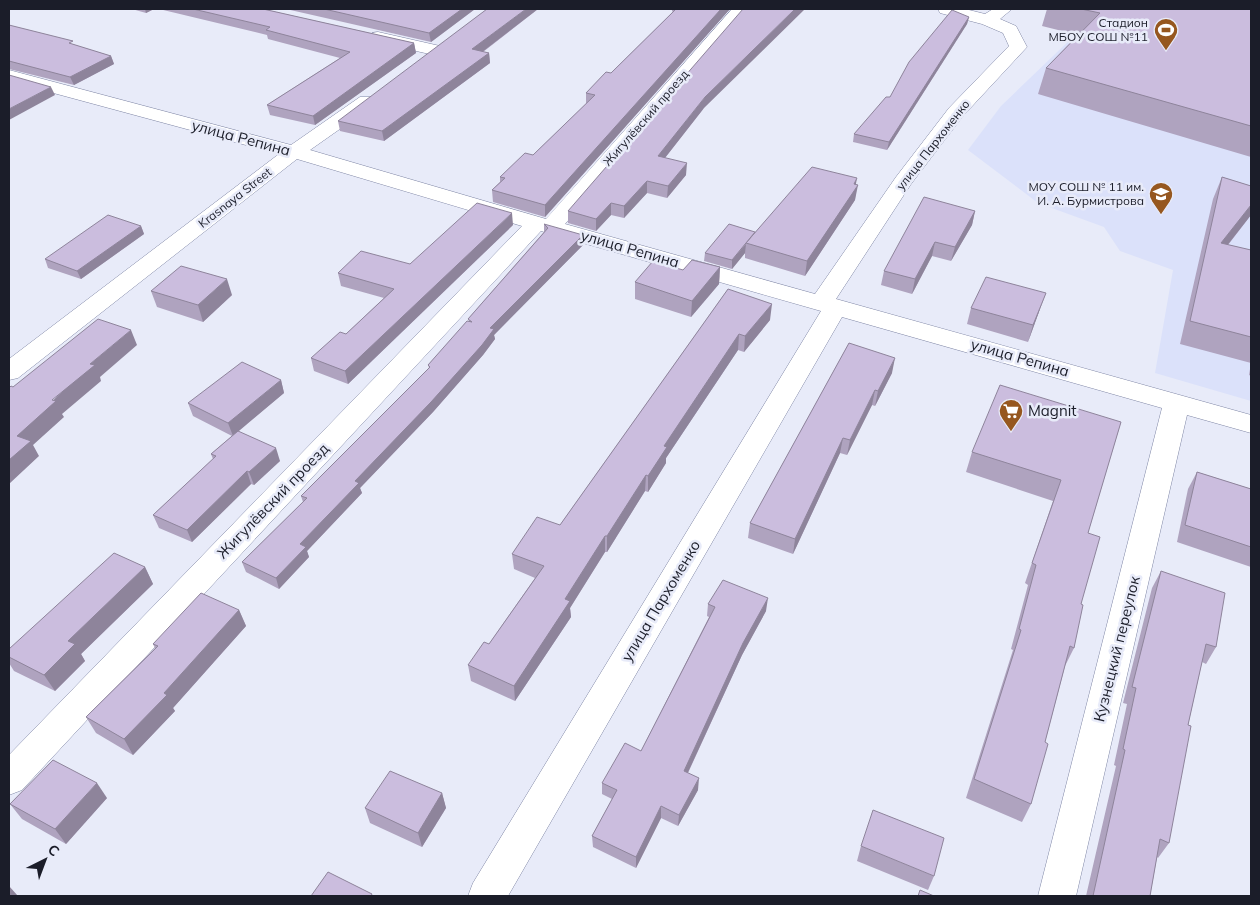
<svg xmlns="http://www.w3.org/2000/svg" width="1260" height="905" viewBox="0 0 1260 905" font-family="Mulish,sans-serif">
  <style>
    .built { fill: #dbe1fa }
    .lines { fill: none; stroke-linecap: round; stroke-linejoin: round }
    .minor-casing { stroke: #7f86a5; stroke-width: 1 }
    .minor { fill: #fff; fill-rule: evenodd }
    .wall { fill: #afa3bf }
    .shaded-wall { fill: #8e849b }
    .building { fill: #cbbdde; stroke: #8e849b }
    .labels { text-anchor: middle; stroke-width: 5; stroke-linejoin: round; paint-order: stroke }
    .far-poi-label { font-size: 12px; fill: #1b1d29; stroke: #e8ebf9; text-anchor: end }
    .far-street-label { font-size: 12px; fill: #1b1d29; stroke: #e8ebf9 }
    .street-label { font-size: 15px; fill: #1b1d29; stroke: #e8ebf9 }
    .poi-label { font-size: 15px; fill: #1b1d29; stroke: #e8ebf9; text-anchor: start }
  </style>
  <rect width="100%" height="100%" fill="#e8ebf9"/>
  <path class="built" d="M1102,9H1251V401L1155,373L1173,270L1120,251L1104,227L1038,203L968,150L1001,106Z"/>
  <g class="lines">
    <g class="minor-casing">
      <g id="minor">
        <path d="M732,9H749L565,224L815,294L896,177L949,108L1009,46L1003,33L982,24L940,13L938,9H965L985,14L993,9H1012L1000,19L1016,26L1027,47L963,116L911,184L836,299L1251,415V433L1187,415L1076,896H1038L1162,408L842,317L508,896H468L473,883L821,311L541,231L22,790L9,795V755L522,226L297,159L18,378L9,380V359L279,154L9,81V70L291,145L360,97H374L376,101L374,105L310,150L546,219Z"/>
        <path d="M378,32L440,46L443,50L440,54L434,55L372,41L369,37L372,33Z"/>
      </g>
    </g>
    <use href="#minor" class="minor"/>
  </g>
  <g class="wall">
    <path d="M132,9H154L146,13Z"/>
    <path d="M159,9H263L414,43L416,53L315,125L270,115L267,105L340,58L268,39L267,35Z"/>
    <path d="M286,9H475L431,42Z"/>
    <path d="M538,9L483,52L489,53L490,63L384,141L340,131L338,121Z"/>
    <path d="M672,9H730L545,217L493,202L492,190L500,182V177L533,155L586,104V93L611,73L673,12L672,11Z"/>
    <path d="M1047,9H1251V157L1038,94L1046,68L1078,35L1042,26Z"/>
    <path d="M969,17L967,24L887,150L853,142L854,134Z"/>
    <path d="M9,25L111,56L114,64L74,85L9,69Z"/>
    <path d="M704,108L665,158L686,175L667,198L647,193L624,218L611,215L596,231L568,223V211Z"/>
    <path d="M1222,177L1251,186V215L1228,245L1251,250V376L1249,375L1251,363L1180,344L1213,199Z"/>
    <path d="M856,185L855,200L805,276L745,258V253L732,269L704,261L705,253L755,232Z"/>
    <path d="M975,211L972,225L951,261L932,256L912,294L881,285L884,271Z"/>
    <path d="M544,224L583,245L494,335L495,339L483,355L433,412L360,488L362,493L307,551L309,557L279,589L246,572L242,562L303,502L301,496L429,368L428,365L469,321L468,319L544,232Z"/>
    <path d="M513,225L348,384L314,371L311,358L346,334L384,298L341,286L338,273L410,264Z"/>
    <path d="M141,226L144,234L81,279L48,268L45,259Z"/>
    <path d="M720,267L719,284L691,317L635,299V282L683,270Z"/>
    <path d="M728,289L770,320L744,352L738,350L666,458V463L648,492L645,491L607,552H605L570,608L571,617L515,701L471,681L468,665L489,644L535,578L514,569L512,554L560,525Z"/>
    <path d="M151,291L232,295L203,322L157,307Z"/>
    <path d="M971,308L1040,309L1028,342L967,324Z"/>
    <path d="M849,343L892,373L875,406L872,405L847,455L840,453L793,554L748,538L750,523Z"/>
    <path d="M281,380L284,393L238,431L280,461L254,485L251,484L192,542L159,528L153,515L213,459L211,454L232,436L193,416L188,403Z"/>
    <path d="M1121,422L1088,533L1081,604L1074,648L1065,666L1045,742L1031,804L1022,822L966,798L1013,650L1011,649L1028,585L1025,583L1053,501L966,472L972,452Z"/>
    <path d="M1197,472L1251,489V567L1177,542L1188,489Z"/>
    <path d="M145,567L153,584L81,654L85,661L55,691L14,671L9,663V649Z"/>
    <path d="M1161,571L1216,647L1206,664L1202,662L1188,725L1169,843L1158,858L1157,857L1150,896H1086L1116,766L1114,765L1127,704L1123,703L1152,588Z"/>
    <path d="M708,604L766,611L742,655L688,773L698,790L678,826L661,818L636,868L593,847L592,836L612,799L602,794V783L641,751L709,617L707,616Z"/>
    <path d="M239,610L246,626L173,708L175,711L133,755L96,733L86,717L155,648L153,644Z"/>
    <path d="M442,793L446,808L422,847L370,823L365,808Z"/>
    <path d="M107,798L66,844L22,819L10,804Z"/>
    <path d="M861,846L934,876L928,890L857,861Z"/>
  </g>
  <g class="shaded-wall">
    <path d="M145,9H154L146,13Z"/>
    <path d="M462,9H475L431,42L429,33Z"/>
    <path d="M526,9H538L473,59L472,49Z"/>
    <path d="M721,9H730L545,217V205Z"/>
    <path d="M795,9H805L704,108L657,168L658,156L705,97Z"/>
    <path d="M969,17L967,24L887,150L889,142Z"/>
    <path d="M414,43L416,53L315,125L313,116Z"/>
    <path d="M489,53L490,63L384,141L382,131Z"/>
    <path d="M111,56L114,64L74,85L70,77Z"/>
    <path d="M51,87L55,95L9,120V109Z"/>
    <path d="M687,163L686,175L667,198L668,186Z"/>
    <path d="M857,178L855,189L858,185L855,200L805,276L807,261Z"/>
    <path d="M647,181V193L624,218V206Z"/>
    <path d="M611,203V215L596,231V219Z"/>
    <path d="M1251,205V215L1211,266L1221,243Z"/>
    <path d="M975,211L972,225L951,261L955,247Z"/>
    <path d="M512,213L513,225L348,384L345,371Z"/>
    <path d="M141,226L144,234L81,279L77,271Z"/>
    <path d="M583,235V245L494,335L495,339L483,355L433,412L360,488L362,493L307,551L309,557L279,589L276,578L300,544L355,481L490,328Z"/>
    <path d="M935,242L932,256L912,294L915,279Z"/>
    <path d="M746,244L745,253L732,269V260Z"/>
    <path d="M720,267L719,284L691,317L692,301Z"/>
    <path d="M227,279L232,295L203,322L198,305Z"/>
    <path d="M1046,293L1040,309L1028,342L1033,325Z"/>
    <path d="M772,304L770,320L744,352L745,336Z"/>
    <path d="M131,330L137,345L100,377L101,381L62,414L64,417L33,445L39,456L9,484V460L17,436L90,364Z"/>
    <path d="M739,334L738,350L666,458V463L648,492V476L664,446Z"/>
    <path d="M895,358L892,373L875,406L878,391Z"/>
    <path d="M281,380L284,393L233,436L228,423Z"/>
    <path d="M875,390L872,405L847,455L850,440Z"/>
    <path d="M843,438L840,453L793,554L795,539Z"/>
    <path d="M276,448L280,461L254,485L249,472Z"/>
    <path d="M247,471L251,484L192,542L187,530Z"/>
    <path d="M646,475L645,491L607,552V536Z"/>
    <path d="M605,536V552L570,608L571,617L515,701L514,686L565,599Z"/>
    <path d="M145,567L153,584L81,654L85,661L55,691L44,675L68,641Z"/>
    <path d="M768,598L766,611L742,655L683,783L684,771L743,643Z"/>
    <path d="M239,610L246,626L173,708L175,711L133,755L124,739L164,693Z"/>
    <path d="M699,778L698,790L678,826L679,815Z"/>
    <path d="M97,783L107,798L66,844L55,829Z"/>
    <path d="M442,793L446,808L422,847L418,833Z"/>
    <path d="M661,806V818L636,868V857Z"/>
    <path d="M9,886L18,896H9Z"/>
  </g>
  <g class="building">
    <path d="M193,9H263L414,43L313,116L267,105L350,52L266,30L270,27Z"/>
    <path d="M324,9H462L429,33Z"/>
    <path d="M487,9H526L472,49L489,53L382,131L338,121Z"/>
    <path d="M676,9H721L545,205L492,190L505,178L500,177L525,153L533,155L595,95L586,93L606,72L611,73Z"/>
    <path d="M743,9H795L705,97L658,156L687,163L668,186L647,181L624,206L611,203L596,219L568,211Z"/>
    <path d="M1081,9H1251V126L1046,68L1100,13Z"/>
    <path d="M952,10L969,17L889,142L854,134L886,97H890L909,62Z"/>
    <path d="M9,25L73,41L69,43L111,56L70,77L9,61Z"/>
    <path d="M9,75L51,87L9,109Z"/>
    <path d="M812,167L857,178L854,184L858,185L807,261L746,243Z"/>
    <path d="M1222,177L1251,186V205L1221,243L1251,250V337L1190,321Z"/>
    <path d="M924,197L975,211L955,247L935,242L915,279L884,271Z"/>
    <path d="M477,203L512,213L345,371L311,358L340,332L346,334L394,289L338,273L361,251L410,264Z"/>
    <path d="M108,215L141,226L77,271L45,259Z"/>
    <path d="M544,224L583,235L490,328L494,329L482,345L431,402L355,481L359,483L300,544L306,547L276,578L242,562L307,498L301,496L430,367L428,365L467,321L472,322L468,319L548,228Z"/>
    <path d="M729,224L755,232L732,260L705,253Z"/>
    <path d="M692,260L720,267L692,301L635,282L653,261L683,270Z"/>
    <path d="M181,266L227,279L198,305L151,291Z"/>
    <path d="M986,277L1046,293L1033,325L971,308Z"/>
    <path d="M728,289L772,304L745,336L739,334L664,446L667,447L648,476L646,475L607,536H605L565,599L570,601L514,686L468,665L484,642L489,644L544,566L512,554L537,517L560,525Z"/>
    <path d="M98,319L131,330L90,364L95,365L52,400L56,401L17,436L31,441L9,460V388L11,386L13,387Z"/>
    <path d="M849,343L895,358L878,391L875,390L850,440L843,438L795,539L750,523Z"/>
    <path d="M242,362L281,380L228,423L188,403Z"/>
    <path d="M1000,385L1121,422L1088,533L1100,537L1081,604L1083,605L1074,648L1070,646L1045,742L1048,744L1031,804L974,779L1021,630L1019,629L1036,565L1032,563L1061,480L972,452Z"/>
    <path d="M238,431L276,448L249,472L247,471L187,530L153,515L216,456L211,454Z"/>
    <path d="M1197,472L1251,489V547L1185,525Z"/>
    <path d="M114,553L145,567L68,641L75,644L44,675L9,657V649Z"/>
    <path d="M1161,571L1225,593L1216,647L1206,644L1188,725L1191,726L1169,843L1160,839L1150,896H1093L1125,750L1123,749L1136,688L1132,687Z"/>
    <path d="M723,580L768,598L743,643L684,771L699,778L679,815L661,806L636,857L592,836L617,790L602,783L625,743L641,751L715,607L708,604Z"/>
    <path d="M201,593L239,610L164,693L167,695L124,739L86,717L158,646L153,644Z"/>
    <path d="M53,760L97,783L55,829L10,804Z"/>
    <path d="M390,771L442,793L418,833L365,808Z"/>
    <path d="M873,810L944,838L934,876L861,846Z"/>
    <path d="M328,872L372,894L371,896H311Z"/>
    <path d="M920,890L934,896H918Z"/>
  </g>
  <defs>
    <g id="stadium-pin" transform="scale(1.25)"><path d="M0 17L-7.5 6A9.5 9.5 0 1 1 7.5 6Z" fill="#96571f" stroke="#e8ebf9"/><path d="M0-5a6.5 5 0 1 0 0 10a6.5 5 0 1 0 0-10ZM-3.5-1.8h7v3.6h-7Z" fill="#fff"/></g>
    <g id="school-pin" transform="scale(1.25)"><path d="M0 17L-7.5 6A9.5 9.5 0 1 1 7.5 6Z" fill="#96571f" stroke="#e8ebf9"/><path d="M0-5L7-2L0 1L-7-2ZM-4 1L0 2.5L4 1V4Q0 6-4 4Z" fill="#fff"/></g>
    <g id="supermarket-pin" transform="scale(1.25)"><path d="M0 17L-7.5 6A9.5 9.5 0 1 1 7.5 6Z" fill="#96571f" stroke="#e8ebf9"/><path d="M-6-5.5h2.5l.6 2H6L4.5 2H-2.5L-4.4-4H-6ZM-1.5 3.2a1.3 1.3 0 1 0 .1 0ZM3 3.2a1.3 1.3 0 1 0 .1 0Z" fill="#fff"/></g>
  </defs>
  <g fill-rule="evenodd">
    <use href="#stadium-pin" x="1166" y="30"/>
    <use href="#school-pin" x="1161" y="194"/>
    <use href="#supermarket-pin" x="1011" y="411"/>
  </g>
  <g class="labels">
    <g class="far-poi-label">
      <text x="1148" y="27">Стадион<tspan x="1148" dy="14">МБОУ СОШ №11</tspan></text>
      <text x="1144" y="191">МОУ СОШ № 11 им.<tspan x="1144" dy="14">И. А. Бурмистрова</tspan></text>
    </g>
    <g class="far-street-label">
      <text transform="translate(646 118) rotate(-49)" y="4">Жигулёвский проезд</text>
      <text transform="translate(933 145) rotate(-52)" y="4">улица Пархоменко</text>
      <text transform="translate(235 198) rotate(-38)" y="4">Krasnaya Street</text>
    </g>
    <g class="street-label">
      <text transform="translate(241 138) rotate(15)" y="5">улица Репина</text>
      <text transform="translate(630 249) rotate(16)" y="5">улица Репина</text>
      <text transform="translate(1020 358) rotate(16)" y="5">улица Репина</text>
      <text transform="translate(273 501) rotate(-46)" y="5">Жигулёвский проезд</text>
      <text transform="translate(661 601) rotate(-59)" y="5">улица Пархоменко</text>
      <text transform="translate(1117 649) rotate(-76)" y="5">Кузнецкий переулок</text>
    </g>
    <g class="poi-label">
      <text x="1028" y="416">Magnit</text>
    </g>
  </g>
  <rect width="1260" height="905" fill="none" stroke="#1b1d29" stroke-width="20"/>
  <g transform="translate(45 860) rotate(42)" stroke="#e8ebf9" stroke-width="4" paint-order="stroke">
  <path d="M0-4L9 19L0 12L-9 19Z" fill="#1b1d29"/>
  <text y="-8" font-size="14" font-weight="bold" text-anchor="middle" fill="#1b1d29">С</text>
  </g>
</svg>
